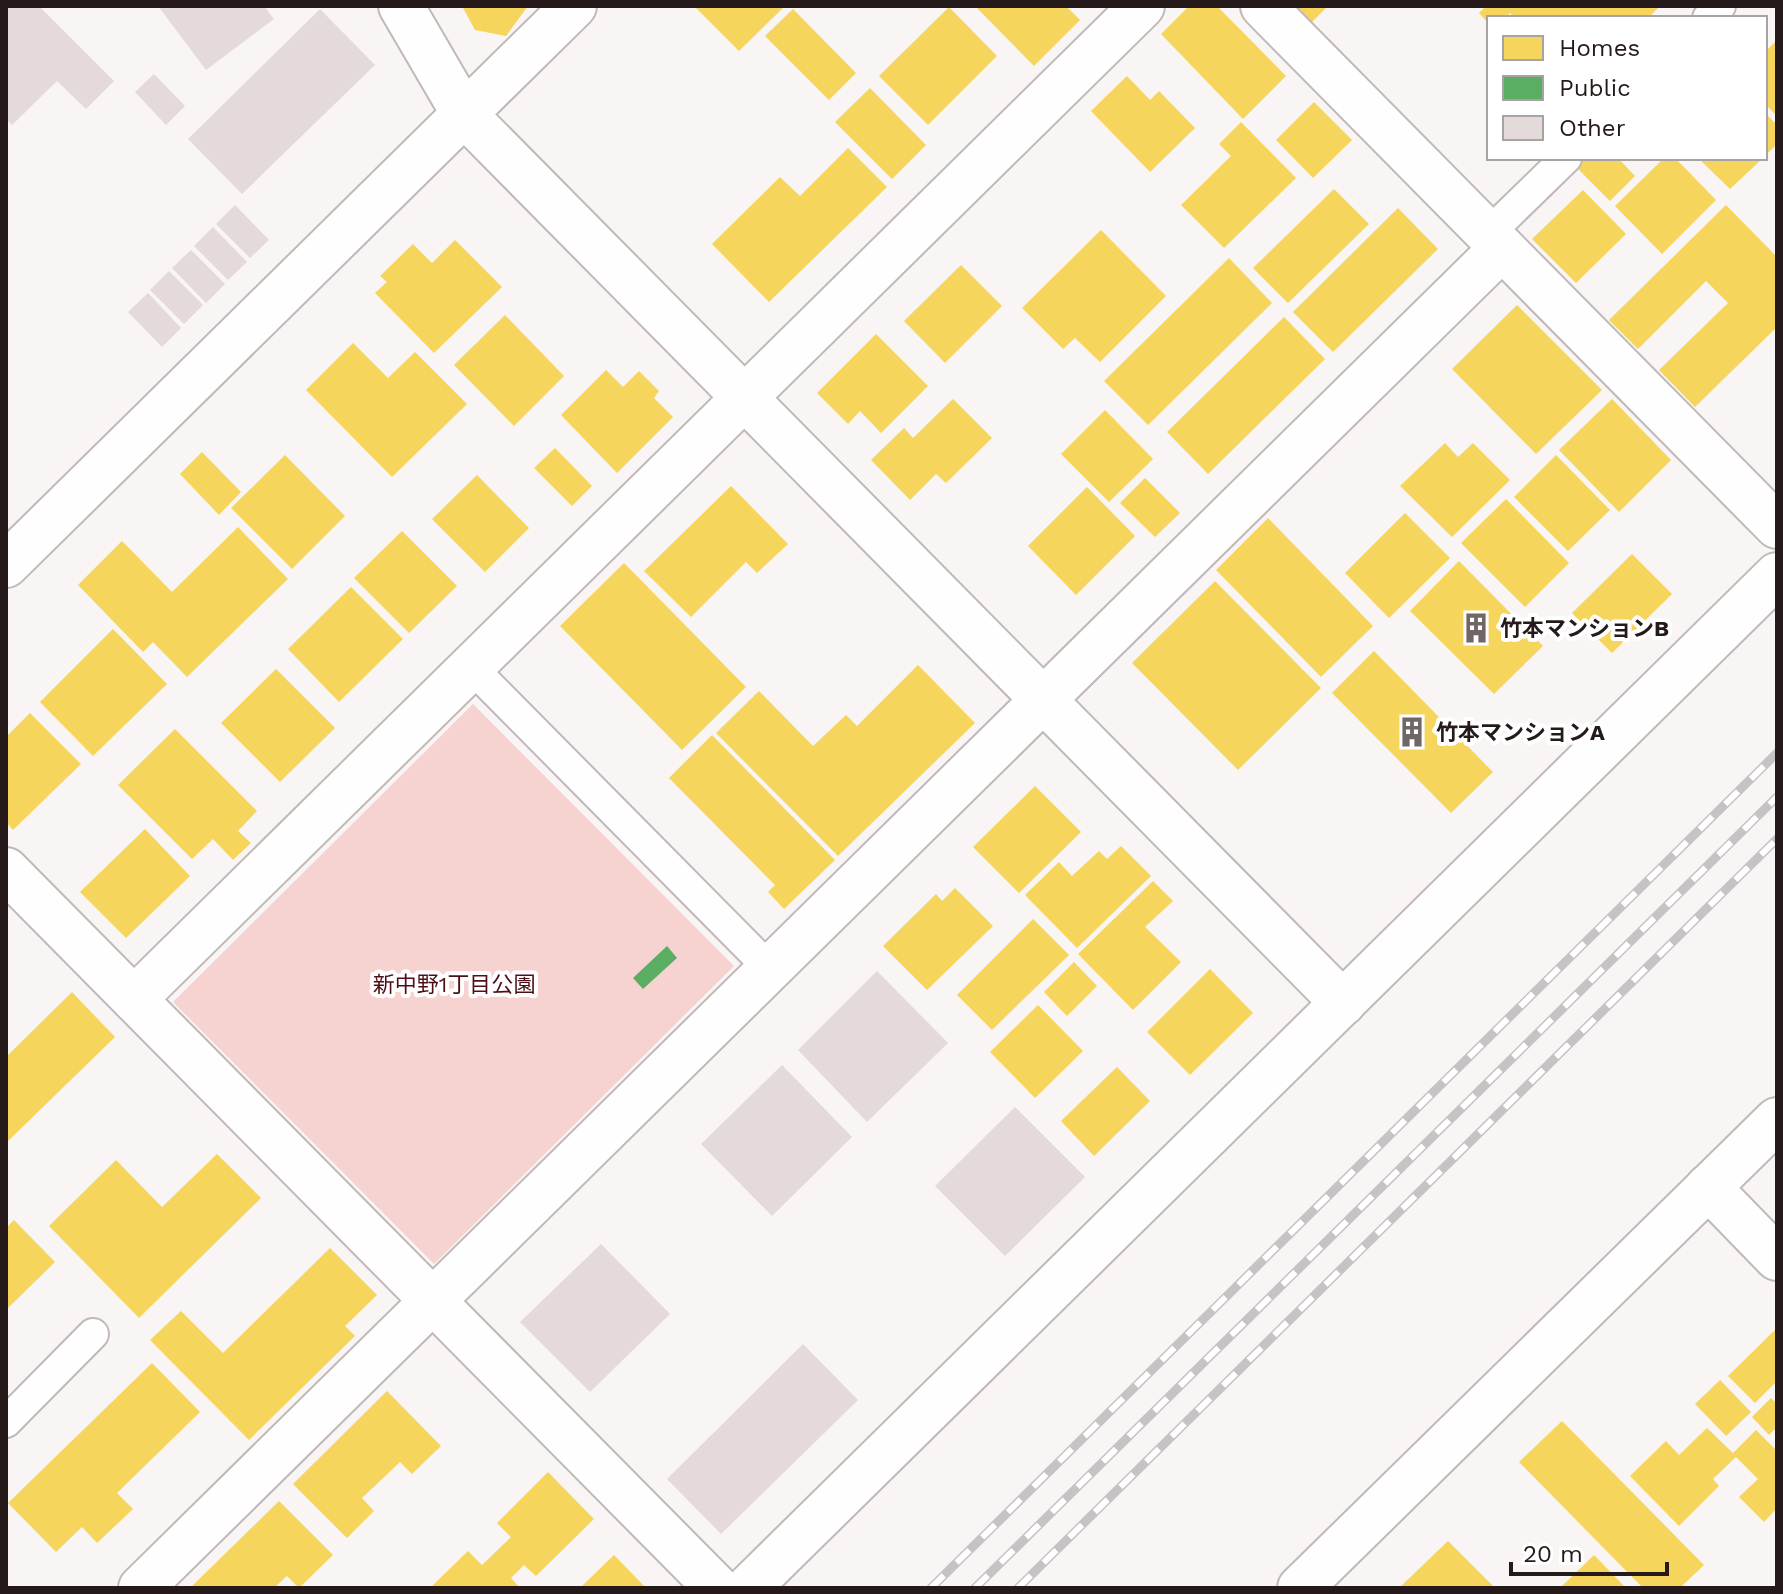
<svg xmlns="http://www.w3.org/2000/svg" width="1783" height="1594" viewBox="0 0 1783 1594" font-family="'Work Sans','Noto Sans JP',sans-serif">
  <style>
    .green { fill: #f6d2d1 }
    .homes { fill: #f6d55c }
    .public { fill: #5aae61 }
    .building { fill: #e4dad9 }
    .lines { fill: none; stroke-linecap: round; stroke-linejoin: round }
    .service-casing { stroke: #c1b8b8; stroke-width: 34 }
    .minor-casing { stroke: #c1b8b8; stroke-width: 48 }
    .service { stroke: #fefefe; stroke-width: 30 }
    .minor { stroke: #fefefe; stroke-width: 44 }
    .rail-casing { stroke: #c5c3c3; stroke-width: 9 }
    .rail { stroke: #fff; stroke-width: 6; stroke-dasharray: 18; stroke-linecap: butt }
    .labels { text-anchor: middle; stroke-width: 8; stroke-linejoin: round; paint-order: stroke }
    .poi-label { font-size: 22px; font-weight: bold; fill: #261919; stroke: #fff; text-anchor: start }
    .park-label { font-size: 22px; fill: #4e0e15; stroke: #fff }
  </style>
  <rect width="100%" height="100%" fill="#f9f5f5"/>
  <path class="green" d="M473,704L734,966L434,1264L173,1002Z"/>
  <g class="homes">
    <path d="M462,6H528L506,36L475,30Z"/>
    <path d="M694,6H785L739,51Z"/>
    <path d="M975,6H1066L1080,20L1034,66Z"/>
    <path d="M1189,6H1217L1286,76L1243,119L1161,34Z"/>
    <path d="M1288,6H1328L1308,26Z"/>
    <path d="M1486,6H1660L1648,18H1514L1510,13L1505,18H1489V24L1479,13Z"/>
    <path d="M949,7L997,56L928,125L879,76Z"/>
    <path d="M793,9L856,73L829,100L765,36Z"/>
    <path d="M1777,40V116L1765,104V52Z"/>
    <path d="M1127,76L1150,100L1159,91L1195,128L1150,172L1091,111Z"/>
    <path d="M870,88L926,145L892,179L835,122Z"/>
    <path d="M1314,102L1352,140L1313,178L1276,140Z"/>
    <path d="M1765,113L1777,125V144L1765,156Z"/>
    <path d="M1241,122L1296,178L1224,248L1181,205L1231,156L1219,144Z"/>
    <path d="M848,148L887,187L769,302L712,244L780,177L800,196Z"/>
    <path d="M1584,158H1618L1635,176L1610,201L1575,166Z"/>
    <path d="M1664,158H1675L1716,200L1662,254L1615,206Z"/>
    <path d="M1698,158H1763L1730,189Z"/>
    <path d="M1334,189L1369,224L1288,303L1253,268Z"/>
    <path d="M1583,190L1626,234L1576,283L1532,239Z"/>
    <path d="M1726,205L1777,257V327L1695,407L1659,370L1728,303L1706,281L1638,349L1609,320Z"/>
    <path d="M1398,208L1438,249L1333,352L1293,312Z"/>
    <path d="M1101,230L1166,296L1100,362L1075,338L1063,349L1022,308Z"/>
    <path d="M455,240L502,287L434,353L375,293L387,282L380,276L413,244L432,263Z"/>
    <path d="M1229,258L1272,303L1148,425L1104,381Z"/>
    <path d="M961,265L1002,306L945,363L904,321Z"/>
    <path d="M1517,305L1602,390L1536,454L1452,369Z"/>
    <path d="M505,315L564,376L514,426L454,365Z"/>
    <path d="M1284,317L1325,359L1208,474L1167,432Z"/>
    <path d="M876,334L928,386L881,433L860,411L848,424L817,393Z"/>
    <path d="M353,343L388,378L415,352L467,404L392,477L306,390Z"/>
    <path d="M606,370L623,387L639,371L659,391L654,398L673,417L617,473L561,415Z"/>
    <path d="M953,399L992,438L946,483L936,474L910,500L871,460L904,428L913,438Z"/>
    <path d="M1612,399L1671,460L1619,512L1559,450Z"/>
    <path d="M1105,410L1153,459L1109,502L1061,454Z"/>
    <path d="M1445,443L1458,457L1473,443L1510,480L1452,537L1400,486Z"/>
    <path d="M555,448L592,486L572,506L534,468Z"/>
    <path d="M202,452L241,492L219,515L180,474Z"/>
    <path d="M285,455L345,516L292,569L231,508Z"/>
    <path d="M1556,455L1610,510L1568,551L1514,497Z"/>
    <path d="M477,475L529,528L485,572L432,519Z"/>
    <path d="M1145,478L1180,513L1155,537L1120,503Z"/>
    <path d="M731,486L788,544L757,573L746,562L691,617L644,571Z"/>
    <path d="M1087,487L1135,536L1076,595L1028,546Z"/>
    <path d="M1506,499L1569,563L1525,607L1461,543Z"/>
    <path d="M1405,513L1450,558L1389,618L1345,573Z"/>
    <path d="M1268,518L1373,626L1321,677L1216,570Z"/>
    <path d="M238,527L288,579L187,677L153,642L143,652L78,585L122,541L172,592Z"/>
    <path d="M402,531L457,586L409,633L354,578Z"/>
    <path d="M1632,554L1672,594L1612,653L1572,613Z"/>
    <path d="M1459,561L1543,646L1494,694L1410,611Z"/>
    <path d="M624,563L746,687L682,750L560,626Z"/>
    <path d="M1215,581L1321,688L1238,770L1132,663Z"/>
    <path d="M351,587L403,639L339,702L288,649Z"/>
    <path d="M113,629L167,684L93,756L40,702Z"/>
    <path d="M1374,651L1493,772L1451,813L1332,693Z"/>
    <path d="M918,665L975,723L838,856L716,733L759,691L813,746L846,715L857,726Z"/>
    <path d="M276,669L335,728L280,782L221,723Z"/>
    <path d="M30,713L81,764L13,830L6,822V737Z"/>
    <path d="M175,729L257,811L238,831L251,843L233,860L213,839L192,859L118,785Z"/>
    <path d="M712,735L835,860L784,909L768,892L775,885L669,778Z"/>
    <path d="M1035,786L1081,832L1019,893L973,847Z"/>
    <path d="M145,829L190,876L126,938L80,892Z"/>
    <path d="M1121,846L1151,876L1077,948L1025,895L1059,862L1072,876L1099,851L1107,859Z"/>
    <path d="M1153,881L1173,901L1145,927L1181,962L1133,1010L1078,954Z"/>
    <path d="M955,888L993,926L927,990L883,946L936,894L942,901Z"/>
    <path d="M1033,919L1069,955L992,1030L957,995Z"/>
    <path d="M1074,962L1097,986L1067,1016L1044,992Z"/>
    <path d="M1210,969L1253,1013L1190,1075L1147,1032Z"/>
    <path d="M72,992L115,1037L6,1143V1057Z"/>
    <path d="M1038,1005L1083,1051L1035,1098L990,1052Z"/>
    <path d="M1117,1067L1150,1101L1094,1156L1061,1121Z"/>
    <path d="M217,1154L261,1198L139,1318L49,1226L116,1160L162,1207Z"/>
    <path d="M14,1220L55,1262L6,1310V1228Z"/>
    <path d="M330,1248L377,1295L345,1326L355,1336L249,1440L150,1340L181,1311L223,1353Z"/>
    <path d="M1777,1328V1381L1755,1403L1728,1376Z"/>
    <path d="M152,1363L200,1412L117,1493L133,1509L97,1543L82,1527L56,1552L8,1503Z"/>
    <path d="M1720,1380L1751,1412L1726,1436L1695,1404Z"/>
    <path d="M387,1391L441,1446L412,1474L400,1462L362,1498L374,1511L347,1538L293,1484Z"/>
    <path d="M1771,1398L1777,1404V1427L1769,1435L1752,1417Z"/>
    <path d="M1562,1421L1704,1565L1680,1588H1643L1519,1462Z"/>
    <path d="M1707,1428L1733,1453L1756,1430L1777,1451V1508L1764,1522L1739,1497L1758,1479L1736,1457L1713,1479L1719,1486L1679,1526L1630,1476L1666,1441L1679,1455Z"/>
    <path d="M548,1472L594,1519L536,1576L524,1565L511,1578L520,1588H430L468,1551L482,1565L511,1537L497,1523Z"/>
    <path d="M279,1501L333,1555L299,1588L287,1576L274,1588H190Z"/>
    <path d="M1448,1541L1495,1588H1399Z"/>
    <path d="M614,1555L646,1588H580Z"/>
    <path d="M1594,1555L1626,1588H1560Z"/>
  </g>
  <path class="public" d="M667,946L677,958L643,989L633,978Z"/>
  <g class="building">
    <path d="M6,6H39L114,81L86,109L57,81L12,125L6,119Z"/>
    <path d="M158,6H264L274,19L206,70Z"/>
    <path d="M320,9L375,65L242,194L188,139Z"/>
    <path d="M154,74L185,106L166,125L135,92Z"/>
    <path d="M235,205L269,240L250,258L216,224Z"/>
    <path d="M213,227L247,262L228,280L194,246Z"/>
    <path d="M191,250L225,284L206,303L172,268Z"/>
    <path d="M169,271L203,305L184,324L150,290Z"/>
    <path d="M148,293L181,328L162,347L128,312Z"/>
    <path d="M877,971L948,1043L867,1122L798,1050Z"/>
    <path d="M782,1065L852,1137L772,1216L701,1144Z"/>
    <path d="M1015,1107L1085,1177L1005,1256L935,1186Z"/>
    <path d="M601,1244L670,1314L590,1392L520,1322Z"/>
    <path d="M803,1344L858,1400L721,1534L667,1479Z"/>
  </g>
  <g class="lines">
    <g class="service-casing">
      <g id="service">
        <path d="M1708,18L1720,6"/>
        <path d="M1488,234L1566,158"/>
        <path d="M471,667L770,969"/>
        <path d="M6,1422L93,1334"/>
      </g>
    </g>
    <g class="minor-casing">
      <g id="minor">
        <path d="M401,6L464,114L1343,1003"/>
        <path d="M1263,6L1777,526"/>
        <path d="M6,565L574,6"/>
        <path d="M6,870L717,1588"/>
        <path d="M134,999L1142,6"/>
        <path d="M1708,1187L1777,1258"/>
        <path d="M141,1588L1502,248"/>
        <path d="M748,1588L1777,575"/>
        <path d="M1300,1588L1777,1120"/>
      </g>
    </g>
    <use href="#service" class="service"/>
    <use href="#minor" class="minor"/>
    <g class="rail-casing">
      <g id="rail">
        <path d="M931,1588L1777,753"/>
        <path d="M975,1588L1777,797"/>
        <path d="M1018,1588L1777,839"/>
      </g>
    </g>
    <use href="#rail" class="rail"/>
  </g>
  <defs>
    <g id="building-bare" transform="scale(2.4)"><path d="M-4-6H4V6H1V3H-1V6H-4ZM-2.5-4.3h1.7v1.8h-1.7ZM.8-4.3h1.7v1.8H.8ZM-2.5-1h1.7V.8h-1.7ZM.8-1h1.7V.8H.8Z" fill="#706666" stroke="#fff" stroke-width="2.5" paint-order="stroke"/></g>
  </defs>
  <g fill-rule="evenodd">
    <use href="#building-bare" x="1476" y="628"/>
    <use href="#building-bare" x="1412" y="732"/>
  </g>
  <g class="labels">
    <g class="poi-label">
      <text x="1500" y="636">竹本マンションB</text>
      <text x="1436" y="740">竹本マンションA</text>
    </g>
    <g class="park-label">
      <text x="454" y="992">新中野1丁目公園</text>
    </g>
  </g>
  <rect width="1783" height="1594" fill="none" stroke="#261919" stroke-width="16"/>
  <rect x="1487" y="16" width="280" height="144" fill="#ffffff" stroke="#a8a3a3" stroke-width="2"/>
  <rect x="1503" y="36" width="40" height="24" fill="#f6d55c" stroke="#a8a3a3" stroke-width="2"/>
  <text x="1559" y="56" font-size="24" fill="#261919">Homes</text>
  <rect x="1503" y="76" width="40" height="24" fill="#5aae61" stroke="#a8a3a3" stroke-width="2"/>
  <text x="1559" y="96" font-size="24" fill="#261919">Public</text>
  <rect x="1503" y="116" width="40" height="24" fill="#e4dad9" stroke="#a8a3a3" stroke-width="2"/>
  <text x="1559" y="136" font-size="24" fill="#261919">Other</text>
  <path d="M1511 1562v12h156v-12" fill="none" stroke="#261919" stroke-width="4"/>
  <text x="1523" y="1562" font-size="24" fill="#261919" stroke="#ffffff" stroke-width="6" paint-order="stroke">20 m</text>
</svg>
